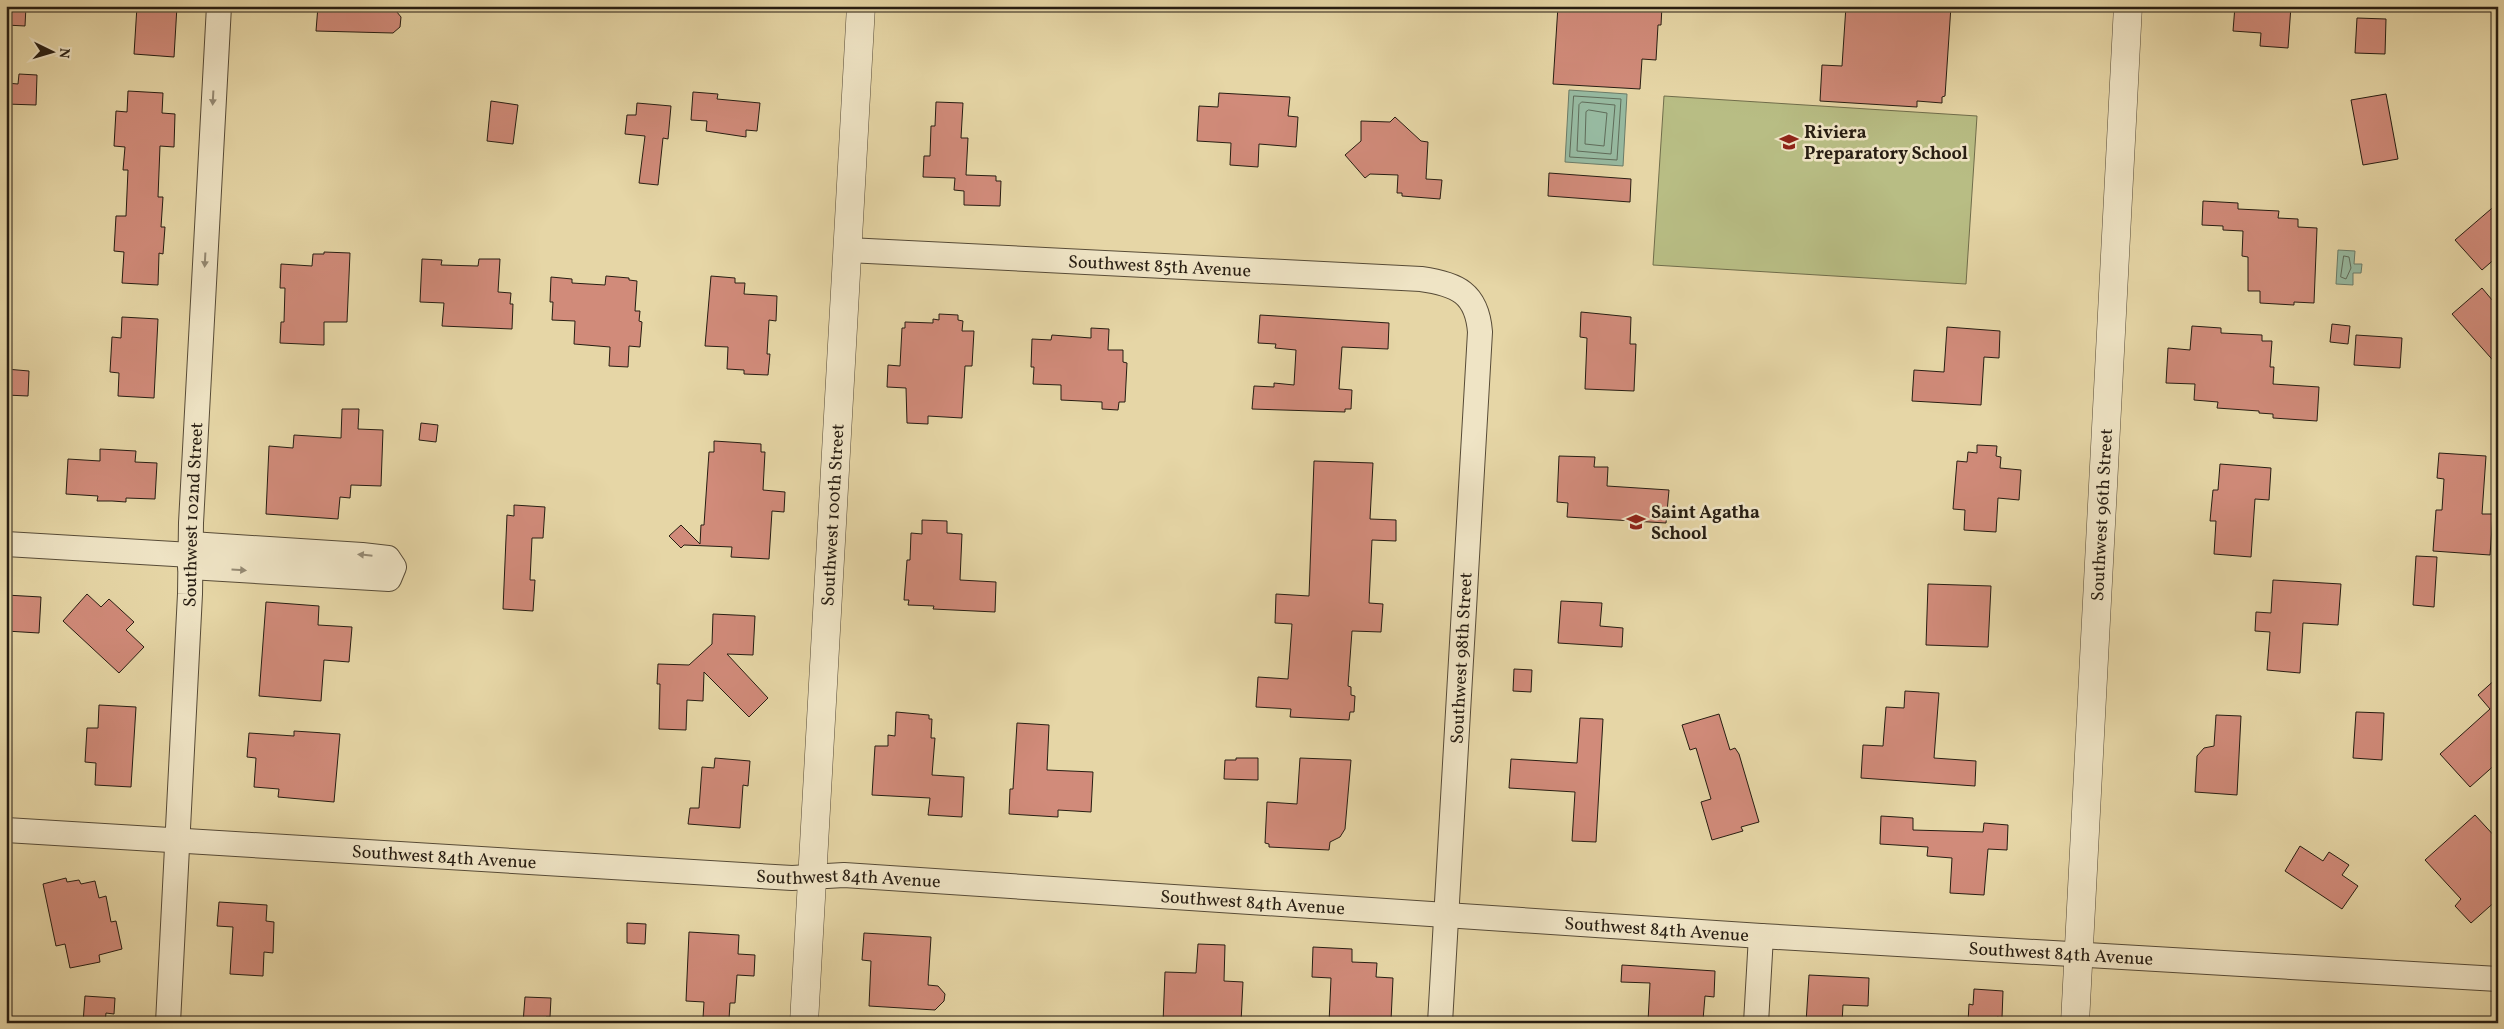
<svg xmlns="http://www.w3.org/2000/svg" width="2504" height="1029" viewBox="0 0 2504 1029" font-family="Vollkorn,serif">
  <style>
    .green { fill: #b8bd84; stroke: #706d4b }
    .water { fill: #97baa1; stroke: #6a7b68 }
    .lines { fill: none; stroke-linecap: round; stroke-linejoin: round }
    .shore { stroke: #5f6c5a; stroke-width: 1 }
    .building { fill: #d18b7a; stroke: #271d12 }
    .minor-casing { stroke: #574b37; stroke-width: 26 }
    .tertiary-casing { stroke: #574b37; stroke-width: 29 }
    .minor { stroke: #efe4c5; stroke-width: 24 }
    .tertiary { stroke: #efe4c5; stroke-width: 28 }
    .oneway { fill: #958a74 }
    .labels { text-anchor: middle; stroke-width: 5; stroke-linejoin: round; paint-order: stroke }
    .poi-label { font-size: 18px; font-weight: bold; fill: #271d12; stroke: #efe4c5; text-anchor: start }
    .street-label { font-size: 18px; fill: #271d12; stroke: #efe4c5 }
  </style>
  <rect width="100%" height="100%" fill="#e6d6a6"/>
  <filter id="stains"><feTurbulence type="fractalNoise" baseFrequency=".004" numOctaves="4"/><feColorMatrix values="0 0 0 0 .2 0 0 0 0 .09 0 0 0 0 .02 0 0 0 .5 -.17"/></filter>
  <radialGradient id="worn" r=".72"><stop offset=".6" stop-color="#630" stop-opacity="0"/><stop offset="1" stop-color="#630" stop-opacity=".3"/></radialGradient>
  <path class="green" d="M1664,96L1977,116L1966,284L1653,265Z"/>
  <g class="water">
    <path d="M1569,90L1627,94L1623,166L1565,162Z"/>
    <path d="M2338,250L2355,251L2354,264H2362L2361,273H2353V285L2336,284Z"/>
  </g>
  <g class="lines">
    <g class="shore">
      <path d="M1574,96L1621,99L1617,160L1570,157Z"/>
      <path d="M1582,102L1615,105L1611,154L1577,151L1579,105Z"/>
      <path d="M1589,110L1607,113L1604,146L1585,144L1586,112Z"/>
      <path d="M2344,256L2349,257L2351,268L2346,279L2341,277Z"/>
    </g>
  </g>
  <g class="building">
    <path d="M6,6H26L25,26L6,25Z"/>
    <path d="M137,6H177L174,57L134,54Z"/>
    <path d="M318,6H392L401,17L400,27L393,33L316,31Z"/>
    <path d="M1558,6H1662L1661,25H1658L1656,60L1642,59L1640,89L1553,84Z"/>
    <path d="M1846,6H1951L1945,96L1942,97V103L1917,101V107L1820,101L1822,65L1842,66Z"/>
    <path d="M2235,6H2291L2288,48L2260,46L2261,33L2233,31Z"/>
    <path d="M2357,18L2386,19L2385,54L2355,53Z"/>
    <path d="M19,74L37,75L36,105L6,104V83L18,84Z"/>
    <path d="M128,91L163,93L162,113L175,114L174,147L160,146L158,197H163L161,227H165L163,254L159,253L158,285L122,283L124,252L114,251L116,216H126L128,170H123L125,147L114,146L116,111L127,112Z"/>
    <path d="M693,92L718,94L717,99L760,103L757,131L746,130V137L706,131L707,121L691,120Z"/>
    <path d="M1219,93L1290,97L1288,116L1298,117L1296,147L1259,144L1258,167L1230,165L1231,143L1197,141L1199,106L1218,107Z"/>
    <path d="M2386,94L2398,159L2363,165L2351,100Z"/>
    <path d="M491,101L518,105L513,144L487,141Z"/>
    <path d="M936,102L963,103L961,138H968L966,175L996,176V181H1001L1000,206L964,205V191L954,190L955,178L923,177L924,156H930L931,126H935Z"/>
    <path d="M637,103L671,106L668,139L663,138L658,185L639,183L645,136L625,134L627,115H636Z"/>
    <path d="M1395,117L1421,141L1428,142L1426,179L1442,180L1440,199L1402,196V193H1397L1398,175L1370,174L1365,178L1345,155L1361,141V121L1390,122Z"/>
    <path d="M1549,173L1631,179L1630,202L1548,196Z"/>
    <path d="M2203,201L2238,203V209L2279,211L2278,218L2298,219V227L2317,228L2314,303L2294,302V305L2260,303V291H2248V257L2242,256L2243,231L2223,230V226L2202,225Z"/>
    <path d="M2498,203V256L2482,270L2455,240Z"/>
    <path d="M324,252L350,253L347,322H324V345L280,343L281,322H284L285,288H280L281,264L312,266L313,254H324Z"/>
    <path d="M422,259L442,260L441,265L478,266L479,259H500L498,292L511,293L510,304H513L512,329L442,326L444,303L420,302Z"/>
    <path d="M606,276L629,278V280L637,281L635,311H640L639,321L642,322L640,347L629,346L628,367L609,366L610,347L574,344L575,321L552,320L553,302H550L551,277L572,279V283L605,285Z"/>
    <path d="M711,276L735,278V283H745L744,294L777,296L776,321L769,320L767,354H770L768,375L744,374V370L727,369L728,347L705,346Z"/>
    <path d="M2482,288L2498,307V366L2452,314Z"/>
    <path d="M1581,312L1631,317L1630,344H1636L1634,391L1585,389L1587,338L1580,337Z"/>
    <path d="M939,314L958,315V320L963,321L962,331H974L972,366H965L962,418L928,416V424L907,423L906,388L887,387L888,365L900,366L902,328H905V322L933,323V319L939,320Z"/>
    <path d="M1260,315L1389,323L1388,349L1342,347L1339,389L1352,390L1351,409H1345V412L1252,409L1254,386L1274,387V383L1294,385L1296,350L1275,348L1276,344L1258,343Z"/>
    <path d="M122,317L158,319L154,398L118,396L119,373L110,372L112,337L121,338Z"/>
    <path d="M2332,324L2350,326L2348,344L2330,342Z"/>
    <path d="M2192,326L2221,328V333L2262,335V341H2272L2270,367H2274L2273,384L2319,387L2317,421L2273,418V414L2259,413V411L2217,408L2218,402L2194,400L2195,384L2166,383L2168,348L2190,350Z"/>
    <path d="M1947,327L2000,331L1999,358L1984,357L1981,405L1912,401L1914,370L1944,372Z"/>
    <path d="M1091,328L1109,329L1108,350H1123V362L1127,363L1125,402H1119L1118,410L1102,409V402L1061,400V385L1033,384L1034,367H1031L1032,339L1051,340L1052,335L1091,338Z"/>
    <path d="M2356,335L2402,338L2400,368L2354,365Z"/>
    <path d="M6,369L29,371L28,396L6,395Z"/>
    <path d="M342,409H359L358,429L383,430L381,486L351,485L350,498L340,497L338,519L266,514L269,446L293,448L294,435L341,438Z"/>
    <path d="M421,423L438,425L436,442L419,440Z"/>
    <path d="M714,441L761,444V452H765L763,490L785,492L784,512L772,511L769,559L731,557L732,547L684,545L681,548L669,536L681,525L700,544L701,525H704L709,452H714Z"/>
    <path d="M1977,445L1997,446L1996,456L2001,457L2000,468L2021,470L2019,500L1998,498L1996,532L1964,530L1965,510L1953,509L1957,461L1967,462L1968,452L1977,453Z"/>
    <path d="M100,449L136,451L135,462L157,463L155,499L126,498V502L112,501H97L98,496L66,494L68,459L100,461Z"/>
    <path d="M2439,453L2486,456L2482,514H2493L2490,555L2433,551L2436,510H2442L2444,479L2437,478Z"/>
    <path d="M1559,456L1595,457L1594,467H1608L1607,486L1669,490L1666,523L1567,517L1568,503L1557,502Z"/>
    <path d="M1314,461L1373,463L1370,519L1396,520V541L1372,540L1369,603L1383,604L1381,632L1352,631L1348,686L1351,687V695L1355,696L1354,712H1350L1349,720L1290,717L1291,709L1256,707L1258,677L1288,679L1292,624L1275,623L1276,594L1309,596Z"/>
    <path d="M2220,464L2271,468L2269,500L2255,499L2251,557L2214,554L2216,521H2210L2213,490H2218Z"/>
    <path d="M514,505L545,507L543,538H532L530,580H535L533,611L503,609L507,515L514,516Z"/>
    <path d="M922,520L947,521V533L962,534L960,580L996,582L995,612L933,609L934,606L908,605L909,600H904L907,560H910L911,533L922,534Z"/>
    <path d="M2416,556L2437,557L2434,607L2413,605Z"/>
    <path d="M2273,580L2341,584L2338,625L2303,623L2300,673L2267,670L2270,632L2255,631L2256,612L2271,613Z"/>
    <path d="M1928,584L1991,586L1988,647L1926,645Z"/>
    <path d="M87,594L101,607L109,599L134,622L126,630L144,647L119,673L63,621Z"/>
    <path d="M6,595L41,597L39,633L6,631Z"/>
    <path d="M1561,601L1602,603L1600,626L1623,628L1622,647L1558,643Z"/>
    <path d="M266,602L319,606L318,625L352,627L349,662L324,660L321,701L259,696Z"/>
    <path d="M713,614L755,616L753,655L727,654L768,698L749,717L704,672L703,701L687,700L686,730L659,729L660,684H657L658,664L689,665L712,644Z"/>
    <path d="M1514,669L1532,670L1531,692L1513,691Z"/>
    <path d="M2498,677V762L2470,787L2440,754L2490,709L2478,695Z"/>
    <path d="M1905,691L1939,693L1934,758L1976,761L1975,786L1861,778L1863,745L1883,746L1886,707L1904,708Z"/>
    <path d="M99,705L136,707L131,787L95,785L96,763L85,762L87,728H98Z"/>
    <path d="M896,712L929,715V719H932L931,738H935L932,775L964,777L962,817L928,815L930,798L872,795L875,746H888V735L895,736Z"/>
    <path d="M2356,712L2384,713L2382,760L2353,758Z"/>
    <path d="M1719,714L1730,750L1735,748L1739,754L1759,822L1741,827L1743,831L1712,840L1701,802L1711,799L1696,748L1690,750L1682,725Z"/>
    <path d="M2216,715L2241,716L2237,795L2195,792L2197,756L2204,748L2214,746Z"/>
    <path d="M1580,718L1603,719L1596,842L1572,841L1575,792L1509,788L1511,759L1577,763Z"/>
    <path d="M1017,723L1049,725L1047,770L1093,772L1091,812L1058,810V817L1009,814L1010,789H1013Z"/>
    <path d="M294,731L340,734L334,802L278,797L279,789L254,787L256,758L247,757L249,733L294,736Z"/>
    <path d="M715,758L750,761L748,786L743,785L740,828L688,824L690,808H699L702,767L714,768Z"/>
    <path d="M1236,758H1258V780L1224,779L1225,760H1236Z"/>
    <path d="M1300,758L1351,760L1345,829L1340,837L1330,842L1329,850L1269,847V844L1265,843L1267,802L1297,804Z"/>
    <path d="M2475,815L2498,840V899L2471,923L2455,906L2461,899L2425,860Z"/>
    <path d="M1881,816L1913,818V830L1983,832L1984,823L2008,825L2007,850L1988,849L1984,895L1950,893L1952,858L1927,856L1928,847L1880,844Z"/>
    <path d="M2300,846L2323,861L2329,852L2349,865L2342,875L2358,886L2342,909L2285,871Z"/>
    <path d="M66,878L67,882L79,880L81,884L95,881L99,898L106,896L111,922L116,921L122,949L99,955L100,962L70,968L65,944L56,946L43,884Z"/>
    <path d="M219,902L267,905L266,921L274,922L273,953L264,952L263,976L230,974L233,927L217,926Z"/>
    <path d="M627,923L646,924L645,944L627,943Z"/>
    <path d="M689,932L739,935L738,954L755,955L754,976L737,975L735,1003H730L729,1019L703,1018L704,1002L686,1001Z"/>
    <path d="M864,933L931,937L928,985L938,986L945,994L944,1001L935,1010L869,1006L871,961L862,960Z"/>
    <path d="M1198,944L1225,945L1224,981L1243,982L1241,1023H1163L1165,972L1196,973Z"/>
    <path d="M1313,947L1352,949V962L1377,963L1376,977L1393,978L1391,1021L1329,1023L1331,978L1312,977Z"/>
    <path d="M1622,965L1715,971L1714,997L1705,996L1703,1020H1698L1697,1023L1648,1022L1650,983L1621,982Z"/>
    <path d="M1809,975L1869,978L1868,1006L1843,1005L1842,1023H1806Z"/>
    <path d="M1974,989L2003,991L2002,1018L1997,1017V1023H1968L1969,1004L1973,1005Z"/>
    <path d="M85,996L115,998L114,1014L106,1013L105,1023H83Z"/>
    <path d="M525,997L551,998L550,1017H546V1023H523Z"/>
  </g>
  <g class="lines">
    <g class="minor-casing">
      <g id="minor">
        <path id="s1" d="M848,250L1421,279C1457,284 1477,293 1480,332L1440,1023"/>
        <path d="M6,544L191,555"/>
        <path d="M190,567L389,579L394,567L388,558L362,555L191,544"/>
        <path id="s2" d="M6,830L792,878L844,875L1761,936L2498,979"/>
        <path id="s3" d="M168,1023L190,594L191,523L219,6"/>
        <path d="M1756,1023L1761,936"/>
      </g>
    </g>
    <g class="tertiary-casing">
      <g id="tertiary">
        <path id="s4" d="M804,1023L861,6"/>
        <path id="s5" d="M2075,1023L2128,6"/>
      </g>
    </g>
    <use href="#minor" class="minor"/>
    <use href="#tertiary" class="tertiary"/>
  </g>
  <defs><path id="oneway-solid" d="M-6-.8H1V-3.2L6.5 0L1 3.2V.8H-6Z" transform="scale(1.25)"/></defs>
  <g class="oneway">
    <use href="#oneway-solid" transform="translate(213 98) rotate(93)"/>
    <use href="#oneway-solid" transform="translate(205 260) rotate(93)"/>
    <use href="#oneway-solid" transform="translate(365 555) rotate(-174)"/>
    <use href="#oneway-solid" transform="translate(239 570) rotate(3)"/>
  </g>
  <defs>
    <g id="school-bare" transform="scale(1.5)"><path d="M0-5L7-2L0 1L-7-2ZM-4 1L0 2.5L4 1V4Q0 6-4 4Z" fill="#8f2418" stroke="#efe4c5" stroke-width="2.5" paint-order="stroke"/></g>
  </defs>
  <g fill-rule="evenodd">
    <use href="#school-bare" x="1789" y="142"/>
    <use href="#school-bare" x="1636" y="522"/>
  </g>
  <g class="labels">
    <g class="poi-label">
      <text x="1804" y="138">Riviera<tspan x="1804" dy="21">Preparatory School</tspan></text>
      <text x="1651" y="518">Saint Agatha<tspan x="1651" dy="21">School</tspan></text>
    </g>
    <g class="street-label">
      <text dy="6" stroke="none"><textPath href="#s1" startOffset="312">Southwest 85th Avenue</textPath></text>
      <text dy="6" stroke="none"><textPath href="#s3" startOffset="509">Southwest 102nd Street</textPath></text>
      <text dy="6" stroke="none"><textPath href="#s4" startOffset="509">Southwest 100th Street</textPath></text>
      <text dy="6" stroke="none"><textPath href="#s5" startOffset="509">Southwest 96th Street</textPath></text>
      <text transform="translate(1461 658) rotate(-87)" y="6">Southwest 98th Street</text>
      <text dy="6" stroke="none"><textPath href="#s2" startOffset="439">Southwest 84th Avenue</textPath></text>
      <text dy="6" stroke="none"><textPath href="#s2" startOffset="844">Southwest 84th Avenue</textPath></text>
      <text dy="6" stroke="none"><textPath href="#s2" startOffset="1249">Southwest 84th Avenue</textPath></text>
      <text dy="6" stroke="none"><textPath href="#s2" startOffset="1654">Southwest 84th Avenue</textPath></text>
      <text dy="6" stroke="none"><textPath href="#s2" startOffset="2059">Southwest 84th Avenue</textPath></text>
    </g>
  </g>
  <rect width="2504" height="1029" fill="none" stroke="#e6d6a6" stroke-width="25"/>
  <rect x="8" y="8" width="2489" height="1014" fill="none" stroke="#271d12" stroke-width="2.5"/>
  <rect x="12" y="12" width="2479" height="1004" fill="none" stroke="#271d12"/>
  <g transform="translate(52 52) rotate(95)" stroke="#efe4c5" stroke-width="4" paint-order="stroke">
  <path d="M0-4L9 19L0 12L-9 19Z" fill="#271d12"/>
  <text y="-8" font-size="14" font-weight="bold" text-anchor="middle" fill="#271d12">N</text>
  </g>
  <rect width="100%" height="100%" filter="url(#stains)"/>
  <rect width="100%" height="100%" fill="url(#worn)"/>
</svg>
